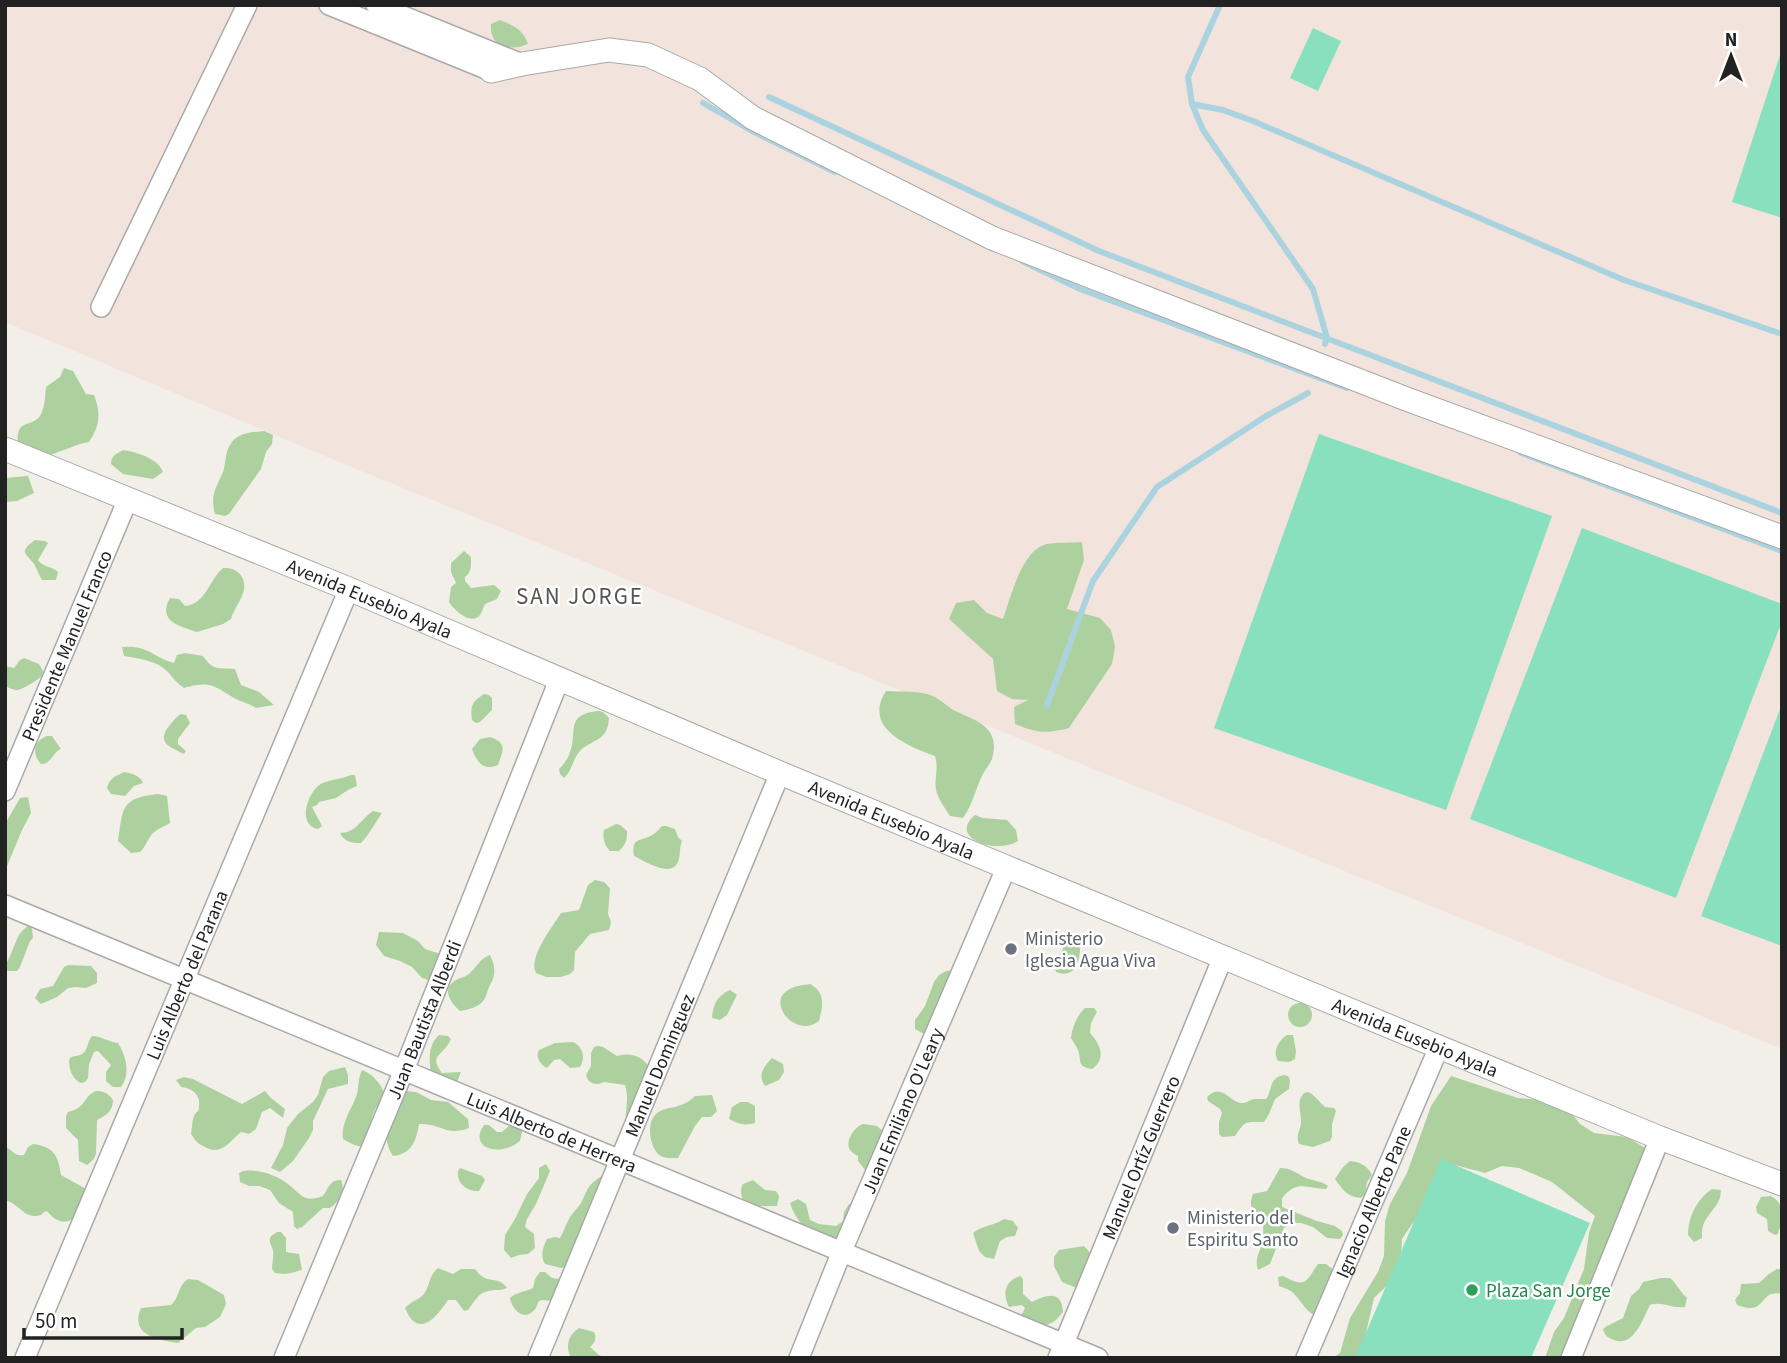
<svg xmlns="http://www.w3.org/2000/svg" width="1787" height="1363" viewBox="0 0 1787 1363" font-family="'Source Sans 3',sans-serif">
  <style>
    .military { fill: #f3e3dd }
    .forest { fill: #add19e }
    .pitch { fill: #88e0be }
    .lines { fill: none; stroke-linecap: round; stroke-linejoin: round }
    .stream { stroke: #aad3df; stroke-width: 6 }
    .minor-casing { stroke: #a9a9a9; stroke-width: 22 }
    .tertiary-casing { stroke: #a9a9a9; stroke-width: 25 }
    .minor { stroke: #fff; stroke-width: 19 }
    .tertiary { stroke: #fff; stroke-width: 23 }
    .worship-dot { fill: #6b7280; stroke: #fff; stroke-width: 2.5 }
    .leisure-dot { fill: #2e9e5b; stroke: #fff; stroke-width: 2.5 }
    .labels { text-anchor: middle; stroke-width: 5; stroke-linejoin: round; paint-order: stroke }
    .street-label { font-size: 19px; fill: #222; stroke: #fff }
    .worship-label { font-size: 19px; fill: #5b616d; stroke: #fff; text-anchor: start }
    .leisure-label { font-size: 19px; fill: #27864d; stroke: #fff; text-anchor: start }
    .quarter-label { font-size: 23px; letter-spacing: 2px; fill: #555; stroke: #fff }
  </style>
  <rect width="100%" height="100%" fill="#f2efe9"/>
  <path class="military" d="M5,5H1782V1049L339,462L5,322Z"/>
  <g class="forest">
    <path d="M500,20C514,26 523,29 528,44C510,52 489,47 491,24Z"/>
    <path d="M64,368L73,371L86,394L94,395C101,413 100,426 89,442L80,444L45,457L18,446C15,417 30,429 40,416C45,408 45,396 46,387L60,377Z"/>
    <path d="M264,431L273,435L272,444L266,452L261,469L229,514L225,516L215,514C210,495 216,488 223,472C225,467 225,461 226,456C231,434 244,433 264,431Z"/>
    <path d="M123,450C136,452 158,458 163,472L153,479L123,474L111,464C111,456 116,454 123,450Z"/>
    <path d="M28,476L34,493L17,501L5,502V478Z"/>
    <path d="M35,540L45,541L48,543L38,560C42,567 52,566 58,572L56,580H42C39,575 37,569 34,564C26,553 18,552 35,540Z"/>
    <path d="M1082,542L1084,560L1067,609L1100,618L1111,630L1115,647L1112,664L1069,728C1045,734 1038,733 1015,724L1014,707L1028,700L1012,699L997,691L993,659L949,619L956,603L974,600L987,613L1003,619C1011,597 1022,549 1047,544C1058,542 1071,543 1082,542Z"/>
    <path d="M464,551L471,557C471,565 472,572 465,577V581L471,588L494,585L501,591L497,599L485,604C483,608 482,612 480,615C471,626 454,610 449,602L451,587L456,583L451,572V563Z"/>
    <path d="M223,568C231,568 237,569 242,577C250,592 235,605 231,619L223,624L197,632C179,626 157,621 170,598L179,599L185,606C206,604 209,580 223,568Z"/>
    <path d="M122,647C149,645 152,657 174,663L177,655L185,653L203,656C214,672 218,667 235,669L241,685L259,692L274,705L256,708C249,703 241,702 234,698C212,685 211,681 184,688C177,683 173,678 168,672C156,660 140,659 124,656Z"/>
    <path d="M24,658L39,664L43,671L42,676C37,680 23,690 16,690C14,690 7,687 5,686V666L14,668L20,660Z"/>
    <path d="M886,691C902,692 921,690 935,697C942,701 947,706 953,710C976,721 1001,726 992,759C989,766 984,771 981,778C975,791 972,806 963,818L950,816C945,808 938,799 936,790C934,778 939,769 935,756C908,746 862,728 886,691Z"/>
    <path d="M484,694L489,695L492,698V710L480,722L476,723L472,720C470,705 472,702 484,694Z"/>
    <path d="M599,711L603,712L609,718C608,743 590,739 579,752C572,761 572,771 564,778L560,774L559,769C563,765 567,760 569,755C579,733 563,714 599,711Z"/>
    <path d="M181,714L186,715L190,723L178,739V744L186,751L184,754C170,747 156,743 169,726C173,721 176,717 181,714Z"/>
    <path d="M47,736H52L61,749C52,753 52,764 41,764C32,754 33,741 47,736Z"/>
    <path d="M490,737C508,743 503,751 498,765C484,771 477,763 472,749L480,739Z"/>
    <path d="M124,772C131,773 141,776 143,783L134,786L125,796L111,794L107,788C110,777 115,777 124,772Z"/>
    <path d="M351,775H355L357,786L348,790L336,798L319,802L317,805L312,807L322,826L318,829C298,825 306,797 318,786C326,779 341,780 351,775Z"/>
    <path d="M158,794L167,796L170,823C163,827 154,830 150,837C146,843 145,847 140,852L131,853L118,841C123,807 121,798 158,794Z"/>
    <path d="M28,797L31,813L22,830L5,871V824L20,798Z"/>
    <path d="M373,811L382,813L367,836L361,843C352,843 344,842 340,833C356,833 361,819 373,811Z"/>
    <path d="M975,815L983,818L1007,820L1016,830L1018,841C997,855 947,838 975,815Z"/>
    <path d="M616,824L620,825L627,831C627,840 626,844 619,851H610C605,846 602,838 604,830Z"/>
    <path d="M662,826H666L675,829L678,837L682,841C679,848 681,857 677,864C669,877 644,861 634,856C631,837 640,842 652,835C656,833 659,829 662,826Z"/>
    <path d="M595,880L604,882L610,888L608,914L611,922L609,930L590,934L575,952L574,970L570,974L561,977H546L536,973C528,957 552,928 561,913L579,910L588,885Z"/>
    <path d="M29,925L32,929L33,938L30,941L20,967L17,971H8L5,969C6,961 10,958 12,951C18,938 17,934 29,925Z"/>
    <path d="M379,932L403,933L418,941L425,949L444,955L434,982L422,978L412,967L400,961L384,956L376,945Z"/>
    <path d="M1069,941H1074L1080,947C1080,963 1074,979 1056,972L1054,964L1065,945Z"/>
    <path d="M490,955C496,968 496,975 489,987C487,991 487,995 485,998C481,1007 469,1009 460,1011C452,1004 442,991 453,982C457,978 464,978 469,974C477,967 479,959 490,955Z"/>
    <path d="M68,965L91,966L97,973V983L86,988L76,987L68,988L57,997L41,1004L35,998L40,989L53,986L64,967Z"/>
    <path d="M954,970L932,1033H922L915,1029V1020L925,1006L934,982L939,975L946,971Z"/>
    <path d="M810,984C826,993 823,1005 819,1021C796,1039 766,1003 788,990C794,986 803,985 810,984Z"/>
    <path d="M730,990L737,995L727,1015L720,1020L712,1018C713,1004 717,996 730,990Z"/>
    <circle cx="1300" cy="1015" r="12"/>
    <path d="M1085,1008H1094L1097,1012L1091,1023L1090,1033C1100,1044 1107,1058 1092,1069C1075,1066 1083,1060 1077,1048C1076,1045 1073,1042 1071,1038C1072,1028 1077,1015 1085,1008Z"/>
    <path d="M439,1035L448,1036L451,1039C443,1057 428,1054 442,1073L461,1072L457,1082L454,1084L431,1072C429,1059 428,1045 439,1035Z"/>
    <path d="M1287,1035H1293L1296,1051L1295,1059L1289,1062L1278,1061C1272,1052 1278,1041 1287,1035Z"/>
    <path d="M92,1036C101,1036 109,1042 118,1043C126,1056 131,1074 121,1087H113L106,1081V1072L111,1065L98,1051L94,1052L89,1064L88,1078L85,1082L81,1083C72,1079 69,1069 69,1060L71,1057C74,1056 77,1056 80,1055C88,1053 87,1041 92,1036Z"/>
    <path d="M573,1042C583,1047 586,1057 580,1067L570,1068L560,1059L554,1060L547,1068C540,1065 535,1056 539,1050L555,1043Z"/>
    <path d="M598,1046L603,1047L617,1056C633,1052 641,1056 651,1069L644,1090L636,1093L637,1102L626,1125C624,1112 630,1100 625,1085L604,1082C597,1086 588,1084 586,1075L591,1066V1053L594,1047Z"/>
    <path d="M772,1058L783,1064L784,1072L779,1080L765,1086C757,1075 764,1066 772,1058Z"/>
    <path d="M345,1067L348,1075V1084L328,1089L313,1121V1130L309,1138L293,1161L280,1172L271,1168L283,1145L287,1128L298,1114L313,1102L318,1095L323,1077L329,1071Z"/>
    <path d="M362,1070C373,1074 380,1083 385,1094C377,1107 367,1117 374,1132L368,1147C358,1147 351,1144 343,1139C341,1122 352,1109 357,1094C359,1085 358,1078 362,1070Z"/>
    <path d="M1284,1075L1288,1076L1290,1080L1289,1089L1275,1099L1269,1114L1264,1122C1244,1122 1246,1120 1235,1136L1222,1137L1219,1134V1122L1222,1113L1220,1109L1208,1101L1207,1097C1223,1081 1230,1105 1244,1103C1248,1102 1251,1099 1255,1099C1259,1099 1263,1099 1266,1099C1273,1090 1268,1078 1284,1075Z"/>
    <path d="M1451,1076L1518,1098L1553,1101L1569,1110L1580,1124L1594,1133L1627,1137L1655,1154L1563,1358H1545L1554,1332L1564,1318L1584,1269L1589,1232L1595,1216L1552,1182L1519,1168L1502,1166L1485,1173L1451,1164L1426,1211L1412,1224L1402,1239L1400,1273L1374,1298L1362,1350V1358H1333L1340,1353L1350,1318L1378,1272L1384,1256L1385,1221L1390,1204L1407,1173L1431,1106Z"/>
    <path d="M184,1077L193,1079L242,1104L265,1091L271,1098L285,1109L283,1118L270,1108L262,1112L256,1129L249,1134L241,1132C228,1143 221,1157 203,1146C197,1143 195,1140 191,1134C192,1129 192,1121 194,1116C198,1108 198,1116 199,1106C201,1094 191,1088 181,1087L176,1080Z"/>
    <path d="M96,1091C104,1091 108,1093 113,1100C113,1111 107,1115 97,1120L96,1154L94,1159L87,1165L79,1161L78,1140L66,1128V1116L68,1112C88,1107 81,1098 96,1091Z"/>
    <path d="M407,1091L416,1092L431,1100L448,1102L468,1119L469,1128C447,1137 440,1123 419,1124C416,1141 412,1154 393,1156C378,1134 392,1108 407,1091Z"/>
    <path d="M1308,1092L1312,1094L1325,1107L1334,1108L1336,1111L1332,1124V1137L1330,1141L1313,1147L1299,1144C1295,1134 1301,1131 1301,1121C1301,1110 1296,1102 1304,1093Z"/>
    <path d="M712,1095L717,1111L711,1117H702L695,1126L678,1158C673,1158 666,1159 661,1156C650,1150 646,1124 655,1115C662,1107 672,1109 681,1105C687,1103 691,1100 695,1096Z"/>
    <path d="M740,1102H748L755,1106V1123C744,1126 738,1124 729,1119L732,1107Z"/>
    <path d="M863,1124L877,1126L884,1132L866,1171L858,1161V1156C855,1155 850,1151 849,1148C846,1139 855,1127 863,1124Z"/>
    <path d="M484,1125H489L497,1132H502L509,1126L519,1128L522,1132L520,1141C515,1145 509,1148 503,1149C486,1152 472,1142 484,1125Z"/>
    <path d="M33,1144C54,1147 58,1155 61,1175L86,1189L87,1193L73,1219C63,1225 54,1220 47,1211L44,1212L41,1215C24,1220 20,1204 5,1200V1146C12,1150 15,1157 24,1155L28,1147Z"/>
    <path d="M1350,1161C1360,1162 1367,1165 1372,1175L1367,1182L1365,1195L1360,1198C1346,1196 1343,1190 1335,1179L1343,1167Z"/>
    <path d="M546,1164L550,1171L536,1204L527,1219L525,1227L534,1234L535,1248L528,1254L519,1255L511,1258L504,1250L505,1235L515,1219L527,1194L539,1178V1168Z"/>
    <path d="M460,1168L482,1176L485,1180L479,1191C467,1192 456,1183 458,1171Z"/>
    <path d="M1280,1168C1291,1168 1296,1173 1306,1178C1314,1181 1321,1181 1328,1186L1326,1189C1306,1189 1298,1179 1282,1198V1207L1317,1221L1335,1226L1342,1231L1343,1235L1340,1239L1327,1238L1313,1227L1301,1223H1292L1284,1228L1270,1264L1258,1270C1254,1259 1260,1253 1262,1242C1264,1235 1263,1226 1263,1219L1251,1206V1201L1253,1194L1267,1191Z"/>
    <path d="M243,1171C258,1169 275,1174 288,1184C302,1195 303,1203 323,1196C328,1189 330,1179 341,1180C346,1193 340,1200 330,1208H323L302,1227L297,1229L294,1226L293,1212L279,1203L270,1190L259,1186H249L240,1182L239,1173Z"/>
    <path d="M602,1176L611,1178L565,1267L561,1268L545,1264C540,1256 543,1247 547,1239L555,1237L560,1238C564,1231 566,1224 570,1217C573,1212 578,1208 581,1203C588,1189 588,1184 602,1176Z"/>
    <path d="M753,1180L765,1190L776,1191L779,1196L777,1206H747C742,1200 739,1191 743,1184Z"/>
    <path d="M1712,1189L1721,1190C1721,1204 1711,1210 1705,1221C1702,1226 1702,1233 1702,1238L1694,1242L1688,1235C1688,1217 1697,1199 1712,1189Z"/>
    <path d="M1771,1196C1784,1203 1782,1214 1782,1227L1779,1229L1778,1234L1775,1235L1768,1231L1767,1219L1757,1213L1756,1207L1761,1197Z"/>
    <path d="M798,1199L806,1204L810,1220L819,1224L836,1226L843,1221L844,1212L849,1204L857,1203L860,1227L831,1243C811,1232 798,1227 790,1203Z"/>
    <path d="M1004,1219L1013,1221L1018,1228L1015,1236L1007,1237L1000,1241L994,1259L985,1257L979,1251L973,1233C982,1225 994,1226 1004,1219Z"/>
    <path d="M277,1232H281L286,1238V1252L299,1254L302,1270C291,1273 286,1275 275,1273L272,1269C272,1264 274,1256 273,1251C271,1242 265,1239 277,1232Z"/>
    <path d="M1084,1246L1096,1259L1083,1287H1074L1062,1282L1054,1266V1257L1059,1250Z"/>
    <path d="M1345,1247L1316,1316C1305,1311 1303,1303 1295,1295C1292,1290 1284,1288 1279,1286L1278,1277L1283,1276C1306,1288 1305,1283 1318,1264H1326L1334,1270L1339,1255Z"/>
    <path d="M438,1268L453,1274L461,1269H475C478,1272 479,1275 483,1277C491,1282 499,1277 507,1288C500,1291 497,1289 489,1291C479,1292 474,1302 468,1310L464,1311L456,1300H448C437,1317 418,1340 405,1308C411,1301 419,1300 424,1294C430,1285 429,1275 438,1268Z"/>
    <path d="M1777,1269H1782V1294C1758,1288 1768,1317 1737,1305L1735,1300L1740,1293L1741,1284L1759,1283L1769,1274Z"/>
    <path d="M540,1272H545L552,1278L567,1280L574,1295L571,1304L543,1300L539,1301C537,1305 536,1310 532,1312C522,1321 511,1307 510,1298C516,1292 525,1292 533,1288L535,1279Z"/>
    <path d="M1021,1276L1023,1280V1294L1032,1302C1047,1294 1062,1290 1063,1312C1049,1330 1042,1326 1022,1320L1021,1316L1025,1308L1022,1305L1009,1307C1002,1293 1005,1280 1021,1276Z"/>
    <path d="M1661,1278H1670C1677,1284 1680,1292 1687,1298L1685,1307C1671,1309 1663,1301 1650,1305C1643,1318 1634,1348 1614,1340C1607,1337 1605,1336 1603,1329L1607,1326L1623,1318L1631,1296L1639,1289L1643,1282Z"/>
    <path d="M188,1279L198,1280L224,1295L226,1304L220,1317L205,1327L196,1328L178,1343C158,1340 129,1335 141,1308L171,1305C180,1297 178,1285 188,1279Z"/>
    <path d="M579,1328L594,1332C597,1338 595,1343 590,1347L599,1355L606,1358H571C565,1346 568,1335 579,1328Z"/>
  </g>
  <g class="pitch">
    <path d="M1313,28L1341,41L1318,91L1290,78Z"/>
    <path d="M1782,49V218L1732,202Z"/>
    <path d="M1319,434L1552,516L1446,810L1214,728Z"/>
    <path d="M1582,528L1782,604V621L1676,898L1470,819Z"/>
    <path d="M1782,704V946L1701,916Z"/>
    <path d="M1441,1159L1590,1223L1531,1358H1355Z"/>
  </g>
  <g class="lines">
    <g class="stream">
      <path d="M1220,5L1188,77L1192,104L1203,130L1313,289L1327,338L1325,344"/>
      <path d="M769,97L1099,251L1782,513"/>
      <path d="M703,103L754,132L835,172"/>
      <path d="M1192,104L1223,110L1253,121L1624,280L1782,334"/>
      <path d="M1022,261L1080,289L1347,388"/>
      <path d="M1521,453L1782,551"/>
      <path d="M1047,705L1093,581L1157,487L1266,416L1308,393"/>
    </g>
    <g class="minor-casing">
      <g id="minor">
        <path d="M329,5L491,71"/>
        <path d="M376,5L522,64"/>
        <path d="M101,307L247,5"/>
        <path id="s1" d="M5,791L128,499"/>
        <path id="s2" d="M5,905L1098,1358"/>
        <path id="s3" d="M25,1358L349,589"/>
        <path id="s4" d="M284,1358L404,1070L559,680"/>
        <path id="s5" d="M538,1358L780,773"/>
        <path id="s6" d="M799,1358L842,1251L1007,866"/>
        <path id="s7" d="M1058,1358L1223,957"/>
        <path id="s8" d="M1306,1358L1439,1047"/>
        <path d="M1571,1358L1660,1138"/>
      </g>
    </g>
    <g class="tertiary-casing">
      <g id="tertiary">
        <path d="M491,71L522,64L609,50L648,55L700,79L753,118L992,238L1409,400L1782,537"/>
        <path id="s9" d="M5,449L349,589L780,773L1439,1047L1660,1138L1782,1184"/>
      </g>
    </g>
    <use href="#minor" class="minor"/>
    <use href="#tertiary" class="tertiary"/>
  </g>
  <g class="worship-dot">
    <circle cx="1011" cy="949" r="7"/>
    <circle cx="1173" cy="1228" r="7"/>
  </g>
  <circle class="leisure-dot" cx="1472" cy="1290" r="7"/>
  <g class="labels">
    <g class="street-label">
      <text dy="7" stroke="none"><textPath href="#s9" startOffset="394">Avenida Eusebio Ayala</textPath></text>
      <text dy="7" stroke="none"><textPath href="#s1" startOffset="158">Presidente Manuel Franco</textPath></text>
      <text dy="7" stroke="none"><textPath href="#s9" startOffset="961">Avenida Eusebio Ayala</textPath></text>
      <text dy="7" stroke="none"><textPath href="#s3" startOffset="416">Luis Alberto del Parana</textPath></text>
      <text dy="7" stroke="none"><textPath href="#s4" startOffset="366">Juan Bautista Alberdi</textPath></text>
      <text dy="7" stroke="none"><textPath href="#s9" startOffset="1528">Avenida Eusebio Ayala</textPath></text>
      <text dy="7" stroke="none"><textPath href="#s5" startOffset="317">Manuel Dominguez</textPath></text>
      <text dy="7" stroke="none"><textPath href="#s6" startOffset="268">Juan Emiliano O'Leary</textPath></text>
      <text dy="7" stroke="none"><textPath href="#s2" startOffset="592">Luis Alberto de Herrera</textPath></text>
      <text dy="7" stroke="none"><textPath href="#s7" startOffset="217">Manuel Ortíz Guerrero</textPath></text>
      <text dy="7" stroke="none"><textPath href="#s8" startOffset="170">Ignacio Alberto Pane</textPath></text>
    </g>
    <g class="worship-label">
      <text x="1025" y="945">Ministerio<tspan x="1025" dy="22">Iglesia Agua Viva</tspan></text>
      <text x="1187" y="1224">Ministerio del<tspan x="1187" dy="22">Espiritu Santo</tspan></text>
    </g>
    <g class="leisure-label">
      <text x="1486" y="1297">Plaza San Jorge</text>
    </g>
    <g class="quarter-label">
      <text x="580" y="604">SAN JORGE</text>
    </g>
  </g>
  <rect width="1787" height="1363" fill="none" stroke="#222222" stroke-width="14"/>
  <g transform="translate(1731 56)" stroke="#ffffff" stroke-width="5" paint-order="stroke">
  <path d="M0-5L12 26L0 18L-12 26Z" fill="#222222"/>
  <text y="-10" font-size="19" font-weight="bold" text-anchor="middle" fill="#222222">N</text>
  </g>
  <path d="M24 1328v10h158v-10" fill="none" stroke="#222222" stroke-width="3.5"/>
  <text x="35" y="1328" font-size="21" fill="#222222" stroke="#ffffff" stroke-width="5" paint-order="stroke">50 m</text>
</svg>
